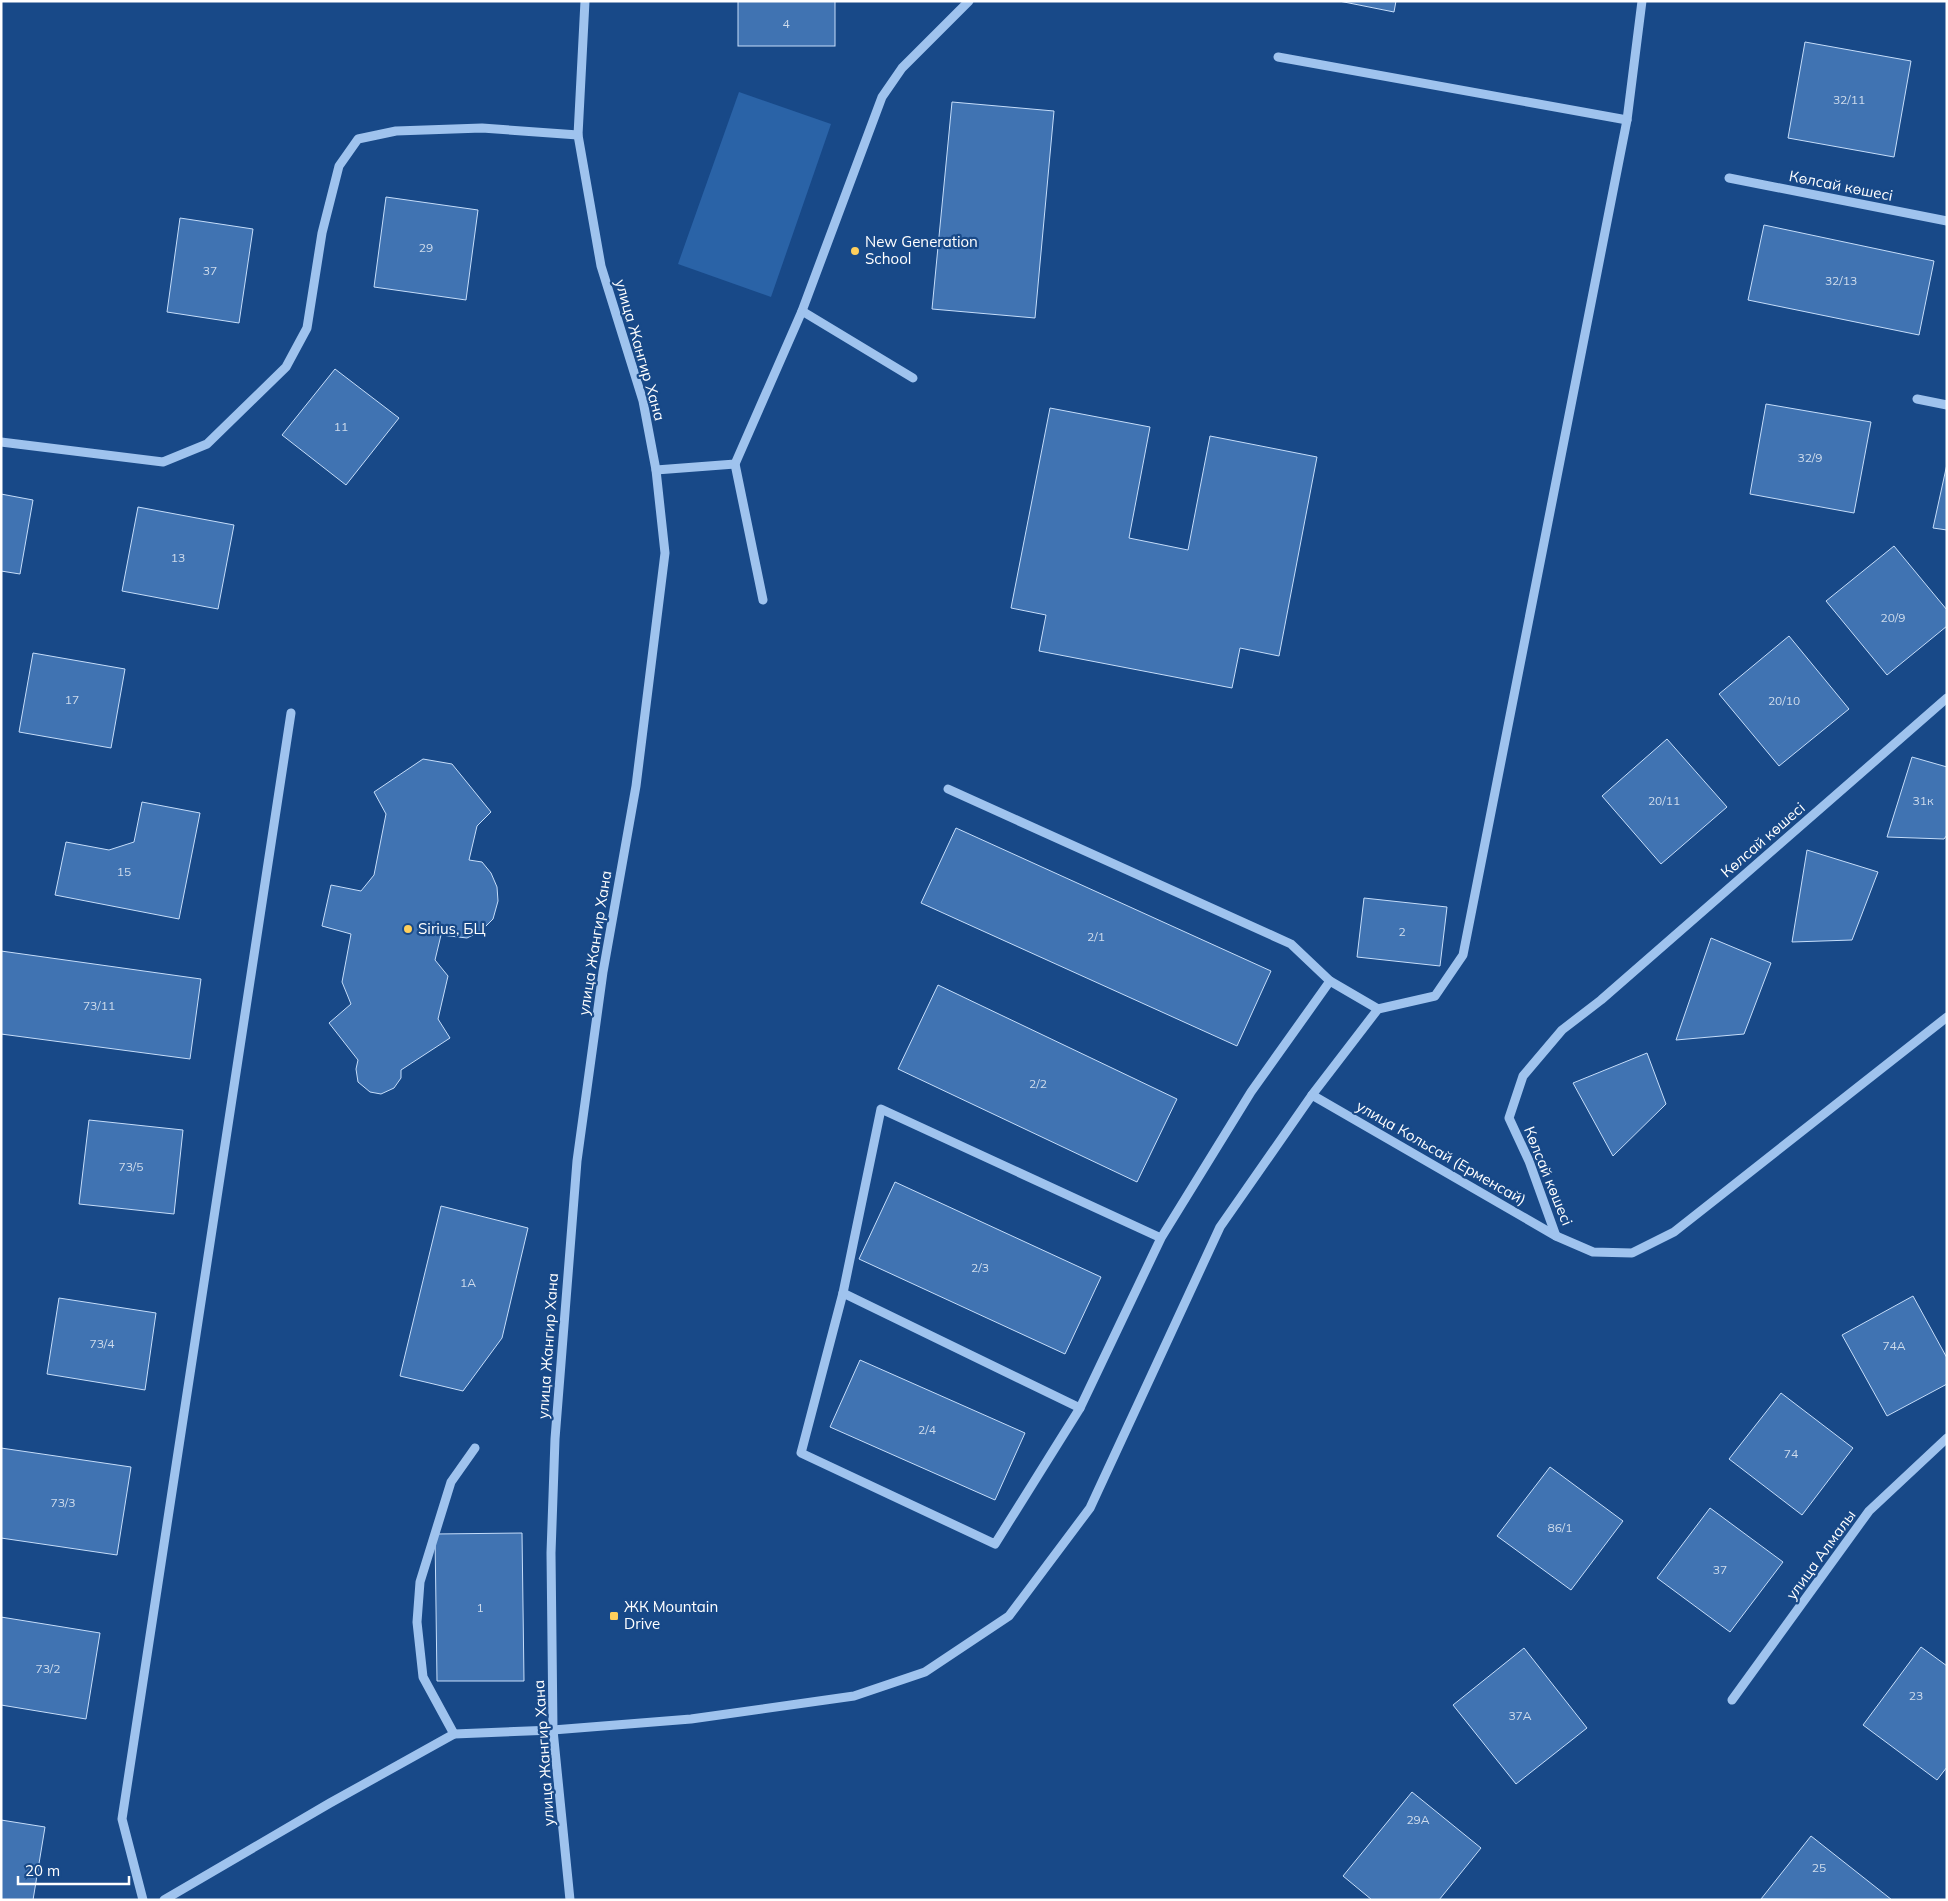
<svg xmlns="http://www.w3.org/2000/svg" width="1948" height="1901" viewBox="0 0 1948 1901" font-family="Mulish,sans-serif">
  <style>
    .green { fill: #2a63a7 }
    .building { fill: #4073b2; stroke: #c5ddfa }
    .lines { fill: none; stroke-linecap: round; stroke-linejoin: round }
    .minor { stroke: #9fc3ee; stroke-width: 9 }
    .poi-dot { fill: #ffcf5c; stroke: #184988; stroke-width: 2 }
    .labels { text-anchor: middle; stroke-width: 4.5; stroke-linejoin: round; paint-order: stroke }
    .number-label { font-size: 12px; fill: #cfdcec }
    .street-label { font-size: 15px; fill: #fff; stroke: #184988 }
    .poi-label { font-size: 15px; fill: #fff; stroke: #184988; text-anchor: start }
  </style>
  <rect width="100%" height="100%" fill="#184988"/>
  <path class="green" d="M739,92L831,124L771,297L678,264Z"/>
  <g class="building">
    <rect x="738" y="1" width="97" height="45"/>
    <path d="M1339,1H1396L1394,12Z"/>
    <path d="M1805,42L1911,61L1894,157L1788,138Z"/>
    <path d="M952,102L1054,111L1035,318L932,309Z"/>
    <path d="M386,197L478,210L466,300L374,287Z"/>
    <path d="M180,218L253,229L239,323L167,312Z"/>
    <path d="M1764,225L1934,261L1919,335L1748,300Z"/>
    <path d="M335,369L399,418L346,485L282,435Z"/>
    <path d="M1766,404L1871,422L1854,513L1750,494Z"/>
    <path d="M1050,408L1150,427L1129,538L1188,550L1210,436L1317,457L1279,656L1240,648L1232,688L1039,651L1046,615L1011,608Z"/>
    <path d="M1947,464V530L1933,528Z"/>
    <path d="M1,494L33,500L20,574L1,571Z"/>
    <path d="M138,507L234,525L218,609L122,591Z"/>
    <path d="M1894,546L1947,610V626L1887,675L1826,601Z"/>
    <path d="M1789,636L1849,709L1779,766L1719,694Z"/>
    <path d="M33,653L125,669L111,748L19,732Z"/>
    <path d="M1667,739L1727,807L1661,864L1602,796Z"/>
    <path d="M1912,757L1947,767V835L1944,839L1887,837Z"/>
    <path d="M423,759L452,764L491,812L477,826L469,860L482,862L491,873L497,887L498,901L493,919L481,931L467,938L441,935L435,960L448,976L438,1019L450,1038L401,1070V1078L394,1088L381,1094L370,1092L358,1082L356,1069L358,1060L329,1023L351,1004L342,982L351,934L322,926L331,885L361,891L374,875L386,814L374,792Z"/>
    <path d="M142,802L200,813L179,919L55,895L66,842L109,850L134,842Z"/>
    <path d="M956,828L1271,971L1237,1046L921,903Z"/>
    <path d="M1807,850L1878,872L1852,940L1792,942Z"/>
    <path d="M1364,898L1447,907L1440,966L1357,957Z"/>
    <path d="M1711,938L1771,963L1744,1034L1676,1040Z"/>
    <path d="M1,951L201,979L190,1059L1,1034Z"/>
    <path d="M938,985L1177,1099L1137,1182L898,1069Z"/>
    <path d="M1647,1053L1666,1104L1613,1156L1573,1083Z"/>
    <path d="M89,1120L183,1130L174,1214L79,1204Z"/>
    <path d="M895,1182L1101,1277L1065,1354L859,1259Z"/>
    <path d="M441,1206L528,1228L502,1338L463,1391L400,1376Z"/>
    <path d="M1913,1296L1947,1358V1384L1887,1416L1842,1335Z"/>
    <path d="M59,1298L156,1313L145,1390L47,1374Z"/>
    <path d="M860,1360L1025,1433L995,1500L830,1427Z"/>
    <path d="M1781,1393L1853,1448L1802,1515L1729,1459Z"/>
    <path d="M1,1448L131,1467L117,1555L1,1538Z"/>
    <path d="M1550,1467L1623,1521L1571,1590L1497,1536Z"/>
    <path d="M1710,1508L1783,1562L1730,1632L1657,1578Z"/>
    <path d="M522,1533L524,1681H437L435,1534Z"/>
    <path d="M1,1617L100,1633L86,1719L1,1705Z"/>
    <path d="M1921,1647L1947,1666V1767L1937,1780L1863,1725Z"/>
    <path d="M1524,1648L1587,1728L1516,1784L1453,1705Z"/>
    <path d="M1412,1792L1481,1848L1439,1900H1372L1343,1876Z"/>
    <path d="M1,1820L45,1827L33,1900H1Z"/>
    <path d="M1811,1836L1892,1900L1761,1899Z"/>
  </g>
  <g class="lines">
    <g class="minor">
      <path d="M1278,57L1627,120"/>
      <path d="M1729,178L1947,221"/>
      <path d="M802,311L913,378"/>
      <path d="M1917,399L1947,405"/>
      <path d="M1,442L163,462L207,444L286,367L307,328L322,233L339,166L358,139L396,131L482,128L578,135"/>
      <path d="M735,464L763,600"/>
      <path d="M656,470L735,464L802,311L882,97L902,68L969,1"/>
      <path d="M948,789L1291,944L1330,981L1378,1009"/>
      <path d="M1312,1095L1556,1236L1593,1252L1632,1253L1674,1232L1947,1017"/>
      <path d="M1556,1236L1529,1161L1509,1118L1523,1076L1562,1030L1601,1000L1947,698"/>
      <path d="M1161,1238L881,1109L843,1293L801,1453L995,1544L1080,1408L1161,1238L1251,1092L1330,981"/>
      <path d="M843,1293L1080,1408"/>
      <path d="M1732,1700L1869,1511L1947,1438"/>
      <path d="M454,1734L423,1677L417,1622L420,1582L451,1482L475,1448"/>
      <path d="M143,1900L122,1819L291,713"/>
      <path d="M164,1900L330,1803L454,1734L553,1730L691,1719L854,1696L925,1672L1009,1616L1090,1508L1220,1227L1312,1095L1378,1009L1435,996L1463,955L1627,120L1642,1"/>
      <path d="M570,1900L553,1730L551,1553L555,1439L577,1161L603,972L636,786L665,553L656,470L643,401L601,266L578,135L585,1"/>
    </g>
  </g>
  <g class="poi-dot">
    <circle cx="855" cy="251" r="5"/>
    <circle cx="408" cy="929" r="5"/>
    <rect x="609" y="1611" width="10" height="10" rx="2.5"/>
  </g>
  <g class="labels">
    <g class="number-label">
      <text x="786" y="28">4</text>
      <text x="1849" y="104">32/11</text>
      <text x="426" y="252">29</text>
      <text x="210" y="275">37</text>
      <text x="1841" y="285">32/13</text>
      <text x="341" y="431">11</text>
      <text x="1810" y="462">32/9</text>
      <text x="178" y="562">13</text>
      <text x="1893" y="622">20/9</text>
      <text x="72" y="704">17</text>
      <text x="1784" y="705">20/10</text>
      <text x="1664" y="805">20/11</text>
      <text x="1923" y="805">31к</text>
      <text x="124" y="876">15</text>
      <text x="1402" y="936">2</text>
      <text x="1096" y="941">2/1</text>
      <text x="99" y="1010">73/11</text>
      <text x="1038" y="1088">2/2</text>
      <text x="131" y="1171">73/5</text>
      <text x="980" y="1272">2/3</text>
      <text x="468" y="1287">1А</text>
      <text x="102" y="1348">73/4</text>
      <text x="1894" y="1350">74А</text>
      <text x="927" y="1434">2/4</text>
      <text x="1791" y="1458">74</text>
      <text x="63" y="1507">73/3</text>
      <text x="1560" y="1532">86/1</text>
      <text x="1720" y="1574">37</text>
      <text x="480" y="1612">1</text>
      <text x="48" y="1673">73/2</text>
      <text x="1916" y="1700">23</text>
      <text x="1520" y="1720">37А</text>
      <text x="1418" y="1824">29А</text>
      <text x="1819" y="1872">25</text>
    </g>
    <g class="street-label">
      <text transform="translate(1841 186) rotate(11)" y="5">Көлсай көшесі</text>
      <text transform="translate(640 350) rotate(74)" y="5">улица Жангир Хана</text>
      <text transform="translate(1763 840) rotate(-41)" y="5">Көлсай көшесі</text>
      <text transform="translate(595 943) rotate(-81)" y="5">улица Жангир Хана</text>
      <text transform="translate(1441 1153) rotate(30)" y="5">улица Кольсай (Ерменсай)</text>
      <text transform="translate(1548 1176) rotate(68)" y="5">Көлсай көшесі</text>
      <text transform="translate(548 1346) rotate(-86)" y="5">улица Жангир Хана</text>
      <text transform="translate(1821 1555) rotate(-54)" y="5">улица Алмалы</text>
      <text transform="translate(544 1753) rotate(-94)" y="5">улица Жангир Хана</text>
    </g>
    <g class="poi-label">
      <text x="865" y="247">New Generation<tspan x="865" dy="17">School</tspan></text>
      <text x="418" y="934">Sirius, БЦ</text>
      <text x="624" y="1612">ЖК Mountain<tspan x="624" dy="17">Drive</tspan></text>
    </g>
  </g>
  <rect width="1948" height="1901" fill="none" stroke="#ffffff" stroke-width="5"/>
  <path d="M18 1876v8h111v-8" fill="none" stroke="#ffffff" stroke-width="2.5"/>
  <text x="25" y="1876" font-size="15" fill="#ffffff" stroke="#184988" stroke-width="4" paint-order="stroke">20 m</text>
</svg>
